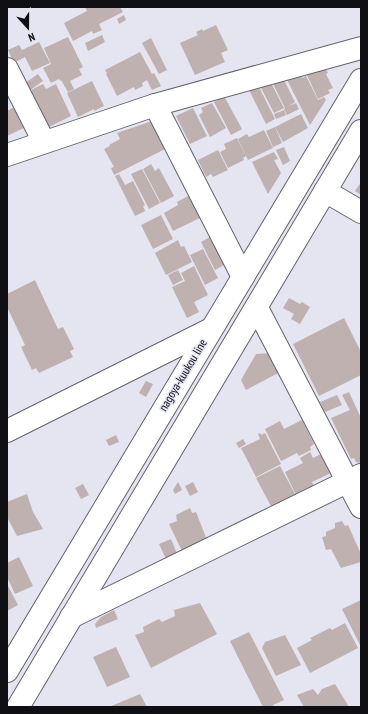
<svg xmlns="http://www.w3.org/2000/svg" width="368" height="714" viewBox="0 0 368 714" font-family="'PT Sans Narrow',sans-serif">
  <style>
    .building { fill: #bfb1b0 }
    .lines { fill: none; stroke-linecap: round; stroke-linejoin: round }
    .minor-casing { stroke: #63646e; stroke-width: 24 }
    .secondary-casing { stroke: #63646e; stroke-width: 24 }
    .minor { stroke: #fff; stroke-width: 22 }
    .secondary { stroke: #fff; stroke-width: 22 }
    .labels { text-anchor: middle; stroke-width: 3; stroke-linejoin: round; paint-order: stroke }
    .street-label { font-size: 12px; fill: #0f0f13; stroke: #e4e5f1 }
  </style>
  <rect width="100%" height="100%" fill="#e4e5f1"/>
  <g class="building">
    <path d="M85,7H120L123,12L99,24L102,30L93,34L92,31L73,41L64,23L87,11Z"/>
    <path d="M124,15L126,20L119,24L117,19Z"/>
    <path d="M216,25L228,50L221,53L225,62L195,75L180,43L198,35L196,32L202,29L203,31Z"/>
    <path d="M102,35L105,42L88,51L85,43Z"/>
    <path d="M68,37L83,67L79,69L82,75L70,81L74,89L68,92L61,80L60,81L59,79L51,83L43,68L51,64L44,48Z"/>
    <path d="M151,38L167,70L159,74L142,43Z"/>
    <path d="M39,42L50,63L32,71L25,57L14,63L8,50L19,45L22,50Z"/>
    <path d="M140,52L152,74L154,73L161,86L152,90L147,80L142,83L143,86L135,90L134,87L117,96L106,74L107,73L105,70Z"/>
    <path d="M323,64L328,73L326,74L333,88L328,90L330,93L318,99L305,71Z"/>
    <path d="M300,73L302,78L306,76L318,100L324,97L326,100L310,125L287,80Z"/>
    <path d="M38,74L43,81L29,91L24,84Z"/>
    <path d="M283,78L295,102L289,106L296,103L299,109L287,115L284,109L285,108L273,84Z"/>
    <path d="M92,81L104,106L94,111V109L78,117L67,93Z"/>
    <path d="M270,81L284,108L274,113L260,86Z"/>
    <path d="M43,84L46,89L56,84L71,116L49,127L31,90Z"/>
    <path d="M258,85L275,119L266,124L249,90Z"/>
    <path d="M224,96L242,129L231,135L214,102Z"/>
    <path d="M212,103L226,128L210,137L199,115L203,112L201,108Z"/>
    <path d="M18,105L28,126L7,136V111Z"/>
    <path d="M193,108L207,136L190,144L176,116Z"/>
    <path d="M284,110L286,115L276,119L274,114Z"/>
    <path d="M301,114L308,128L283,142L275,127Z"/>
    <path d="M155,120L169,147L114,175L111,168L114,167L104,149L110,146L109,145L120,139L117,133Z"/>
    <path d="M275,127L282,143L273,147L266,131Z"/>
    <path d="M264,130L273,148L248,160L238,139L247,134L249,137Z"/>
    <path d="M237,138L246,156L243,158L244,160L228,168L220,152L226,149L224,144Z"/>
    <path d="M284,147L290,161L283,165L276,150Z"/>
    <path d="M218,150L228,170L213,177L211,174L206,177L198,160Z"/>
    <path d="M274,152L278,159L274,160L281,173L268,194L252,162Z"/>
    <path d="M151,164L155,171L159,168L174,196L161,203L143,169Z"/>
    <path d="M142,169L160,203L149,209L131,174Z"/>
    <path d="M119,174L125,185L133,181L145,205L143,206L145,211L135,216L115,176Z"/>
    <path d="M361,182V195L355,191Z"/>
    <path d="M192,194L200,218L173,231L164,213L178,205L177,202Z"/>
    <path d="M161,215L173,239L153,249L141,225Z"/>
    <path d="M212,236L226,264L215,270L201,242Z"/>
    <path d="M178,240L181,247L184,246L192,262L166,275L155,253Z"/>
    <path d="M203,249L218,278L205,285L190,255Z"/>
    <path d="M194,266L208,295L194,302L199,312L187,318L172,287L185,281L181,273Z"/>
    <path d="M178,270L183,280L173,285L168,275Z"/>
    <path d="M35,280L58,329L63,327L74,349L70,351L73,357L39,373L36,368L32,370L21,347L25,345L7,307V294Z"/>
    <path d="M289,298L300,304L302,302L310,307L300,324L291,319L294,314L283,308Z"/>
    <path d="M344,318L361,352V375L319,396L293,344Z"/>
    <path d="M272,353L282,371L246,390L241,380L256,354Z"/>
    <path d="M146,381L153,384L146,397L139,393Z"/>
    <path d="M349,392L361,418V462L359,463L356,462L354,458L351,459L331,418L350,410L342,395Z"/>
    <path d="M337,395L342,405L325,412L320,402Z"/>
    <path d="M302,420L314,444L310,447L311,450L299,456L297,453L281,461L265,429L280,421L284,429Z"/>
    <path d="M260,433L261,435L265,433L281,464L256,477L241,448L260,439L258,434Z"/>
    <path d="M116,435L119,442L109,446L106,440Z"/>
    <path d="M243,439L246,444L239,448L236,443Z"/>
    <path d="M310,452L313,458L321,454L331,473L312,482L314,486L296,495L285,472L303,463L300,458Z"/>
    <path d="M280,466L296,496L272,508L256,478Z"/>
    <path d="M178,482L182,490L175,494L173,490Z"/>
    <path d="M193,482L198,492L190,496L185,486Z"/>
    <path d="M83,484L89,495L81,499L75,488Z"/>
    <path d="M27,494L33,512L43,529L17,536L7,517V502Z"/>
    <path d="M190,508L192,513L196,512L207,540L182,551L169,524L177,521L176,515Z"/>
    <path d="M342,521L345,526L348,525L361,554V562L341,568L331,549L326,550L322,537L326,536V532L335,528V523Z"/>
    <path d="M171,539L178,556L167,561L159,544Z"/>
    <path d="M19,557L33,586L15,594L7,577V563Z"/>
    <path d="M7,584L18,605L7,611Z"/>
    <path d="M361,600V647L342,609Z"/>
    <path d="M200,603L217,634L151,668L135,635L144,632L143,627L159,619L162,622L175,616L174,610Z"/>
    <path d="M114,610L118,619L96,628L95,624L101,617Z"/>
    <path d="M345,623L358,648L310,673L297,648L312,640L310,638L330,628L332,630Z"/>
    <path d="M249,632L284,700L273,705L274,707H263L230,641Z"/>
    <path d="M285,635L301,665L276,676L262,648L265,642Z"/>
    <path d="M116,647L130,677L107,687L93,657Z"/>
    <path d="M335,684L349,707H304L297,695L313,689L318,695L322,689Z"/>
    <path d="M140,694L147,707H109Z"/>
  </g>
  <g class="lines">
    <g class="minor-casing">
      <g id="minor">
        <path d="M7,69L44,142"/>
        <path d="M155,105L243,277"/>
        <path d="M7,155L155,105L361,48"/>
        <path d="M325,191L361,212"/>
        <path d="M257,308L361,507"/>
        <path d="M7,431L211,329"/>
        <path d="M71,617L361,475"/>
      </g>
    </g>
    <g class="secondary-casing">
      <g id="secondary">
        <path d="M7,671L361,80"/>
        <path d="M18,707L361,131"/>
      </g>
    </g>
    <use href="#minor" class="minor"/>
    <use href="#secondary" class="secondary"/>
  </g>
  <g class="labels">
    <g class="street-label">
      <text transform="translate(183 375) rotate(-59)" y="4">nagoya-kuukou line</text>
    </g>
  </g>
  <rect width="368" height="714" fill="none" stroke="#0f0f13" stroke-width="16"/>
  <g transform="translate(28 28) rotate(159)" stroke="#e4e5f1" stroke-width="3" paint-order="stroke">
  <path d="M0-3L7 15L0 10L-7 15Z" fill="#0f0f13"/>
  <text y="-6" font-size="11" font-weight="bold" text-anchor="middle" fill="#0f0f13">N</text>
  </g>
</svg>
